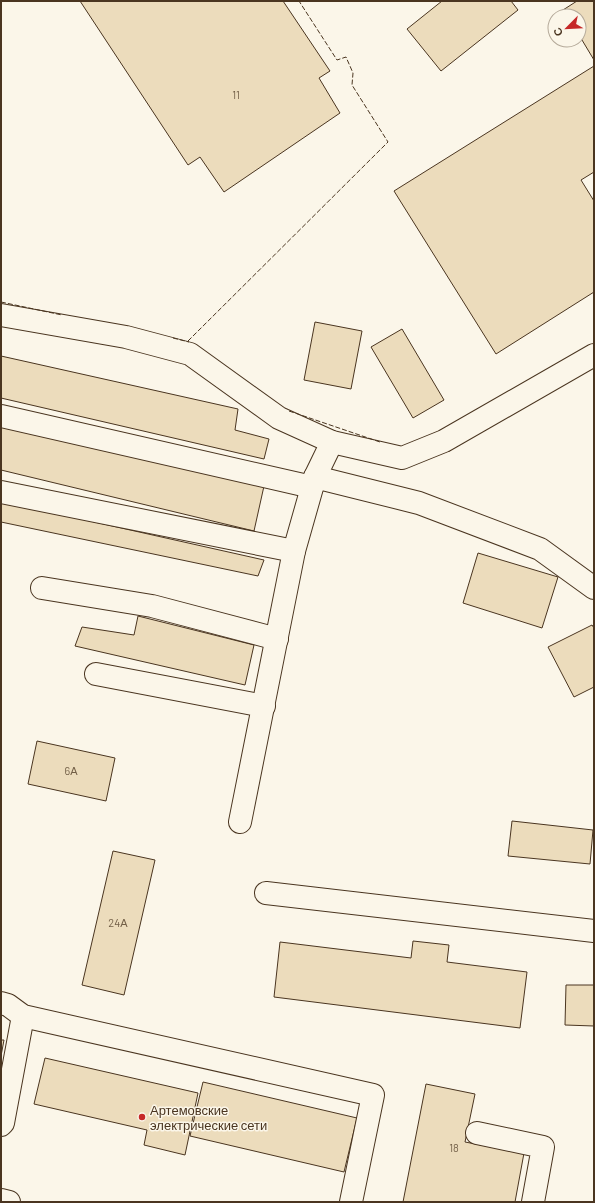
<svg xmlns="http://www.w3.org/2000/svg" width="595" height="1203" viewBox="0 0 595 1203" font-family="Barlow,sans-serif">
  <style>
    .building { fill: #ecdcbc; stroke: #4a3520 }
    .lines { fill: none; stroke-linecap: round; stroke-linejoin: round }
    .minor-casing { stroke: #4a3520; stroke-width: 24 }
    .minor { stroke: #fbf6e9; stroke-width: 22 }
    .fence { stroke: #4a3520; stroke-width: 1; stroke-dasharray: 5 2; stroke-linecap: butt }
    .poi-dot { fill: #c62828; stroke: #fbf6e9; stroke-width: 1.5 }
    .labels { text-anchor: middle; stroke-width: 3; stroke-linejoin: round; paint-order: stroke }
    .number-label { font-size: 11px; fill: #725f47 }
    .poi-label { font-size: 13px; fill: #4a3520; stroke: #fbf6e9; text-anchor: start }
  </style>
  <rect width="100%" height="100%" fill="#fbf6e9"/>
  <g class="building">
    <path d="M80,1H283L330,71L319,78L340,113L224,192L200,157L188,165Z"/>
    <path d="M442,1H511L518,10L441,71L407,29Z"/>
    <path d="M577,1H594V60L579,35V16H567L563,10Z"/>
    <path d="M594,66V172L581,180L594,201V292L496,354L394,191Z"/>
    <path d="M315,322L362,331L351,389L304,380Z"/>
    <path d="M402,329L444,400L413,418L371,347Z"/>
    <path d="M1,356L238,409L235,430L269,439L264,459L1,398Z"/>
    <path d="M1,427L264,486L254,531L1,470Z"/>
    <path d="M1,501L264,560L258,576L1,522Z"/>
    <path d="M478,553L558,577L542,628L463,603Z"/>
    <path d="M138,616L254,645L245,685L75,646L82,627L134,635Z"/>
    <path d="M592,625L594,628V687L574,697L548,647Z"/>
    <path d="M37,741L115,758L106,801L28,784Z"/>
    <path d="M512,821L593,830L590,864L508,856Z"/>
    <path d="M113,851L155,860L124,995L82,985Z"/>
    <path d="M413,941L449,945L447,962L527,972L520,1028L274,997L280,942L411,958Z"/>
    <path d="M566,985H594V1026L565,1025Z"/>
    <path d="M1,1040H4L1,1056Z"/>
    <path d="M45,1058L198,1093L185,1155L144,1145L147,1130L34,1104Z"/>
    <path d="M203,1082L357,1118L344,1172L190,1136Z"/>
    <path d="M426,1084L475,1094L465,1142L524,1153L515,1202H403Z"/>
  </g>
  <g class="lines">
    <g class="minor-casing">
      <g id="minor">
        <path d="M1,315L126,337L190,354L279,418L332,442L402,458L444,441L594,355"/>
        <path d="M1,416L312,487"/>
        <path d="M315,477L419,503L540,549L594,588"/>
        <path d="M1,492L294,551"/>
        <path d="M42,588L152,606L277,639"/>
        <path d="M96,674L264,706"/>
        <path d="M240,822L294,551L315,477L332,442"/>
        <path d="M266,893L594,931"/>
        <path d="M1,1003L8,1005L23,1016L373,1095L351,1202"/>
        <path d="M1,1125L3,1123L23,1016"/>
        <path d="M477,1133L543,1147L533,1202"/>
        <path d="M1,1200L9,1202"/>
      </g>
    </g>
    <use href="#minor" class="minor"/>
    <g class="fence">
      <path d="M1,302L62,315"/>
      <path d="M173,338L189,342"/>
      <path d="M188,341L388,142L352,85L353,73L346,57L337,60L299,1"/>
      <path d="M289,411L380,442"/>
    </g>
  </g>
  <circle class="poi-dot" cx="142" cy="1117" r="4"/>
  <g class="labels">
    <g class="number-label">
      <text x="236" y="99">11</text>
      <text x="71" y="775">6А</text>
      <text x="118" y="927">24А</text>
      <text x="454" y="1152">18</text>
    </g>
    <g class="poi-label">
      <text x="150" y="1115">Артемовские<tspan x="150" dy="15">электрические сети</tspan></text>
    </g>
  </g>
  <rect width="595" height="1203" fill="none" stroke="#4a3520" stroke-width="4"/>
  <g transform="translate(567 28) rotate(246)"><circle r="19" fill="#fbf6e9" stroke="#b4a999"/>
  <path d="M0-3L7 15L0 10L-7 15Z" fill="#c62828"/>
  <text y="-6" font-size="11" font-weight="bold" text-anchor="middle" fill="#4a3520">С</text>
  </g>
</svg>
